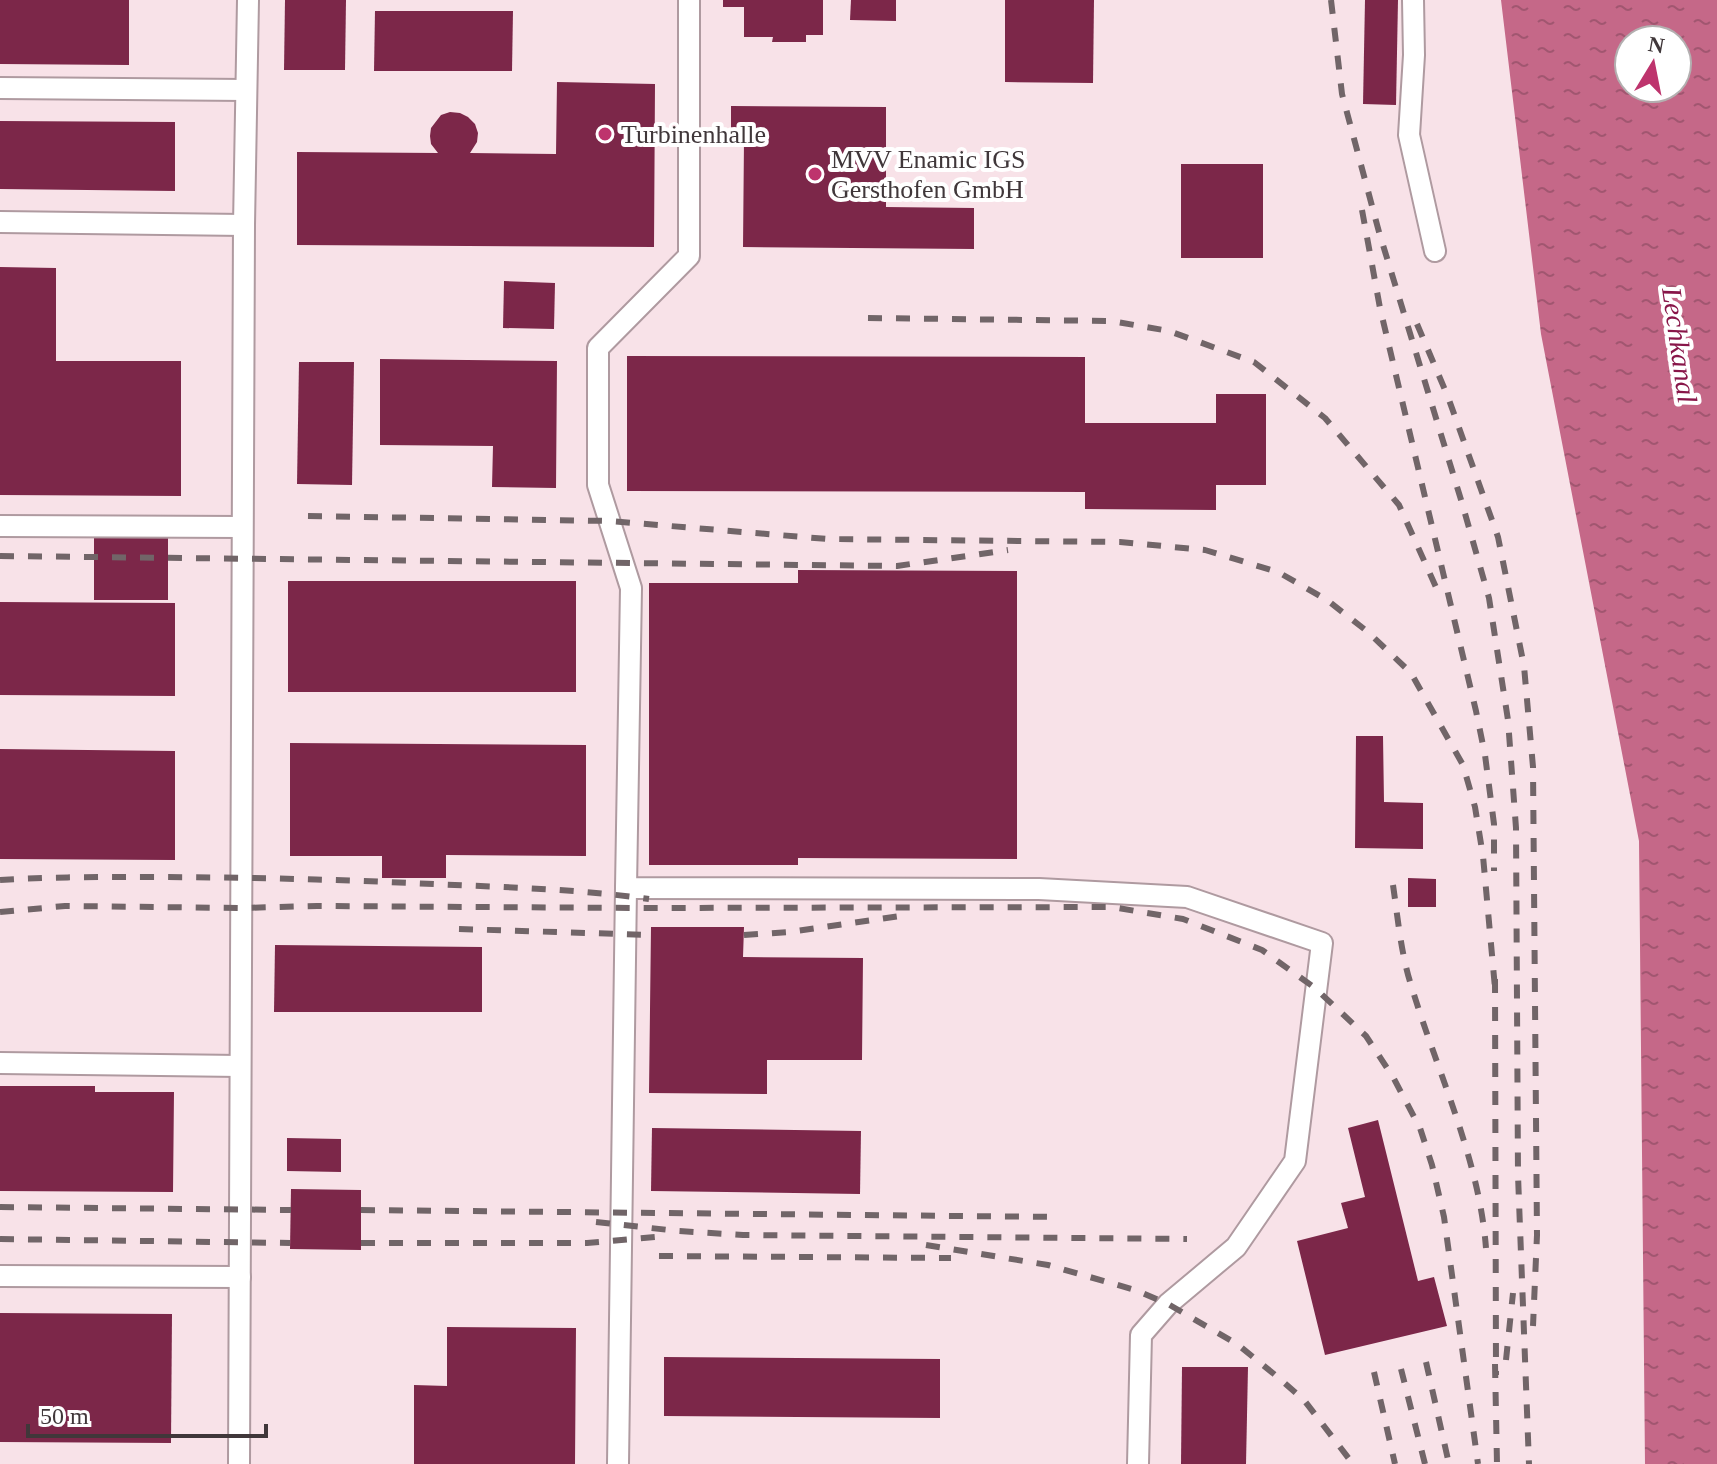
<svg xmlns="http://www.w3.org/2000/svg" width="1717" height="1464" viewBox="0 0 1717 1464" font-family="Georgia,serif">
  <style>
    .water { fill: url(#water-ripples); fill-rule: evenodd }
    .building { fill: #7c2749 }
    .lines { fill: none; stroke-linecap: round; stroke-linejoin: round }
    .lane-casing { stroke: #af9aa0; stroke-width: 24 }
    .lane { stroke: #fff; stroke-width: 20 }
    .rail { stroke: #716568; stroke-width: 6; stroke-dasharray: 14 14; stroke-linecap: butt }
    .poi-dot { fill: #be346d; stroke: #fff; stroke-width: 3 }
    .labels { text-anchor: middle; stroke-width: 8; stroke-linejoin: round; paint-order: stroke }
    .poi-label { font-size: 26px; fill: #40373a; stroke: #fff; text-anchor: start }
    .water-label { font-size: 28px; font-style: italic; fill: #881649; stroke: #fff }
  </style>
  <defs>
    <pattern id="water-ripples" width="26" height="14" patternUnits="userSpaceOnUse" patternTransform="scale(2)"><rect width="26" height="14" fill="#c56888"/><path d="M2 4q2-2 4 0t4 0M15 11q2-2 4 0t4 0" fill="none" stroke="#a15670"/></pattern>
  </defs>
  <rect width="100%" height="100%" fill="#f8e2e8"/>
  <path class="water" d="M1501,0H1717V1464H1645L1639,841L1541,334ZM1629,40H1677V88H1629Z"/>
  <g class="building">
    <path d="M0,0H129V65L0,64Z"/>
    <path d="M285,0H346L345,70H284Z"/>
    <path d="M723,0H823V35H806V42H772L773,37H744V7H723Z"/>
    <path d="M851,0H896V21L850,20Z"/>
    <path d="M1005,0H1094L1093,83L1005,82Z"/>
    <path d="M1365,0H1398L1396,105L1363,104Z"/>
    <path d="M375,11H513L512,71H374Z"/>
    <path d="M557,82L655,84L654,247L297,245V152L438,153L431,144L430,136L431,128L441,115L450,112L460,113L468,117L475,124L478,133L477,142L470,153L556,154Z"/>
    <path d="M731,106L886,107V207L974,208V249L743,247L744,140L731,139Z"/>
    <path d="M0,121L175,122V191L0,189Z"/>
    <rect x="1181" y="164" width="82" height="94"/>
    <path d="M0,267L56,268V361H181V496L0,495Z"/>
    <path d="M504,281L555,283L554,329L503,328Z"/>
    <path d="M627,356L1085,357V423H1216V394H1266V485H1216V510L1085,509V492L627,491Z"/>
    <path d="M380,359L557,361L556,488L492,487L493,446L380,445Z"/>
    <path d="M299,362H354L352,485L297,484Z"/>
    <rect x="94" y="536" width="74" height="64"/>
    <path d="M798,570L1017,571V859L798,858V865H649V583H798Z"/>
    <rect x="288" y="581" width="288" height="111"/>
    <path d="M0,602L175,603V696L0,695Z"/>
    <path d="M1356,736H1383L1384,802L1423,803V849L1355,848Z"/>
    <path d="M290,743L586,745V856L446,855V878H382V856H290Z"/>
    <path d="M0,749L175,751V860L0,859Z"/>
    <path d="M1408,878L1436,879V907H1408Z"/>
    <path d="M651,927H744L743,957L863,958L862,1060H767V1094L649,1093Z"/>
    <path d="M275,945L482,947V1012H274Z"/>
    <path d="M0,1086H95V1092H174L173,1192L0,1191Z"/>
    <path d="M1378,1120L1418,1281L1434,1277L1447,1326L1325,1355L1297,1241L1348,1228L1341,1203L1365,1197L1348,1128Z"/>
    <path d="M652,1128L861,1131L860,1194L651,1191Z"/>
    <path d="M287,1138L341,1139V1172L287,1171Z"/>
    <path d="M291,1189L361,1190V1250L290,1249Z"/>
    <path d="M0,1313L172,1314L171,1443L0,1442Z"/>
    <path d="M447,1327L576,1328L575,1464H414V1385L447,1386Z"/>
    <path d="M664,1357L940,1359V1418L664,1416Z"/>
    <path d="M1182,1367H1248L1246,1464H1181Z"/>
  </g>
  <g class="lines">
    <g class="lane-casing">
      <g id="lane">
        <path d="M689,0V256L598,348V485L631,588L626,888L1039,889L1187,897L1322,943L1295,1161L1236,1247L1168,1304L1141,1335L1138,1464"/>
        <path d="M1413,0L1414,55L1409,135L1435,251"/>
        <path d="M0,88L246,90"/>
        <path d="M0,222L244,225"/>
        <path d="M0,526L242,527"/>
        <path d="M0,1063L240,1066"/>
        <path d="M0,1276L240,1277"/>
        <path d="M239,1464L244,225L248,0"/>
        <path d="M618,1464L626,888"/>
      </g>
    </g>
    <use href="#lane" class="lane"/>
    <g class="rail">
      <path d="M1331,0L1342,94L1379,232L1462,503L1489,598L1508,720L1516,828L1518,1175L1529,1464"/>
      <path d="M1362,210L1380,308L1476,711L1485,755L1494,824V871"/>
      <path d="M868,318L1111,321L1169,331L1254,362L1325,418L1399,505L1440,596"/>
      <path d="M1417,324L1448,397L1498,537L1524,666L1533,767L1537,1235L1533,1326"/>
      <path d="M308,516L610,521L827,539L1120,542L1205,550L1278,572L1327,600L1368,632L1411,673L1463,765L1475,807L1483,856L1495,988"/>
      <path d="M0,556L897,566L1008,550"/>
      <path d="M0,880C46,877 93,877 139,877C231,877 321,879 412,883C491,887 571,888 649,899"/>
      <path d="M1393,885C1398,919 1401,955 1412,988C1438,1074 1479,1158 1486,1248"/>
      <path d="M0,912L65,906L241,908L317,906L645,908L1112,907L1183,919L1262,950L1315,988L1366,1036L1393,1077L1420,1128L1432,1165L1444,1217L1478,1464"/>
      <path d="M459,929L651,935"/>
      <path d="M744,935L789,932L900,916"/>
      <path d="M1495,979L1496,1375"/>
      <path d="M0,1207L291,1210"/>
      <path d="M361,1210L1060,1217"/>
      <path d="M596,1222L678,1231L743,1235L1187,1239"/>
      <path d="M0,1239L290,1243"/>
      <path d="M361,1243H587L656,1237"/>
      <path d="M926,1245L1048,1265L1135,1290L1168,1304L1237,1344L1274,1374L1304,1400L1353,1464"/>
      <path d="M659,1256L951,1258"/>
      <path d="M1506,1360L1513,1293"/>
      <path d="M1426,1362L1449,1464"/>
      <path d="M1495,1364L1497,1464"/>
      <path d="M1401,1369L1425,1464"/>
      <path d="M1374,1372L1395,1464"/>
    </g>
  </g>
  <g class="poi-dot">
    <circle cx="605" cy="134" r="8"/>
    <circle cx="815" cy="174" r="8"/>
  </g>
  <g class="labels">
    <g class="poi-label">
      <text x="621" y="143">Turbinenhalle</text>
      <text x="831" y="168">MVV Enamic IGS<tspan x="831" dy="30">Gersthofen GmbH</tspan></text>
    </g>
    <g class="water-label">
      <text transform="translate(1680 345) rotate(82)" y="10">Lechkanal</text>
    </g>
  </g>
  <g transform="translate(1653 64) rotate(10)"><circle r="38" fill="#ffffff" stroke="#b3afb0" stroke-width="2"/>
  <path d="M0-6L14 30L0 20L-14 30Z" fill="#be346d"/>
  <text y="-12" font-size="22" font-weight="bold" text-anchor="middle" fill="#40373a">N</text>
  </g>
  <path d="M28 1424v12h238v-12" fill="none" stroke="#40373a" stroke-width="4"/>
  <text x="40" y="1424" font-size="24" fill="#40373a" stroke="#ffffff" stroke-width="6" paint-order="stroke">50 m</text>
</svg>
